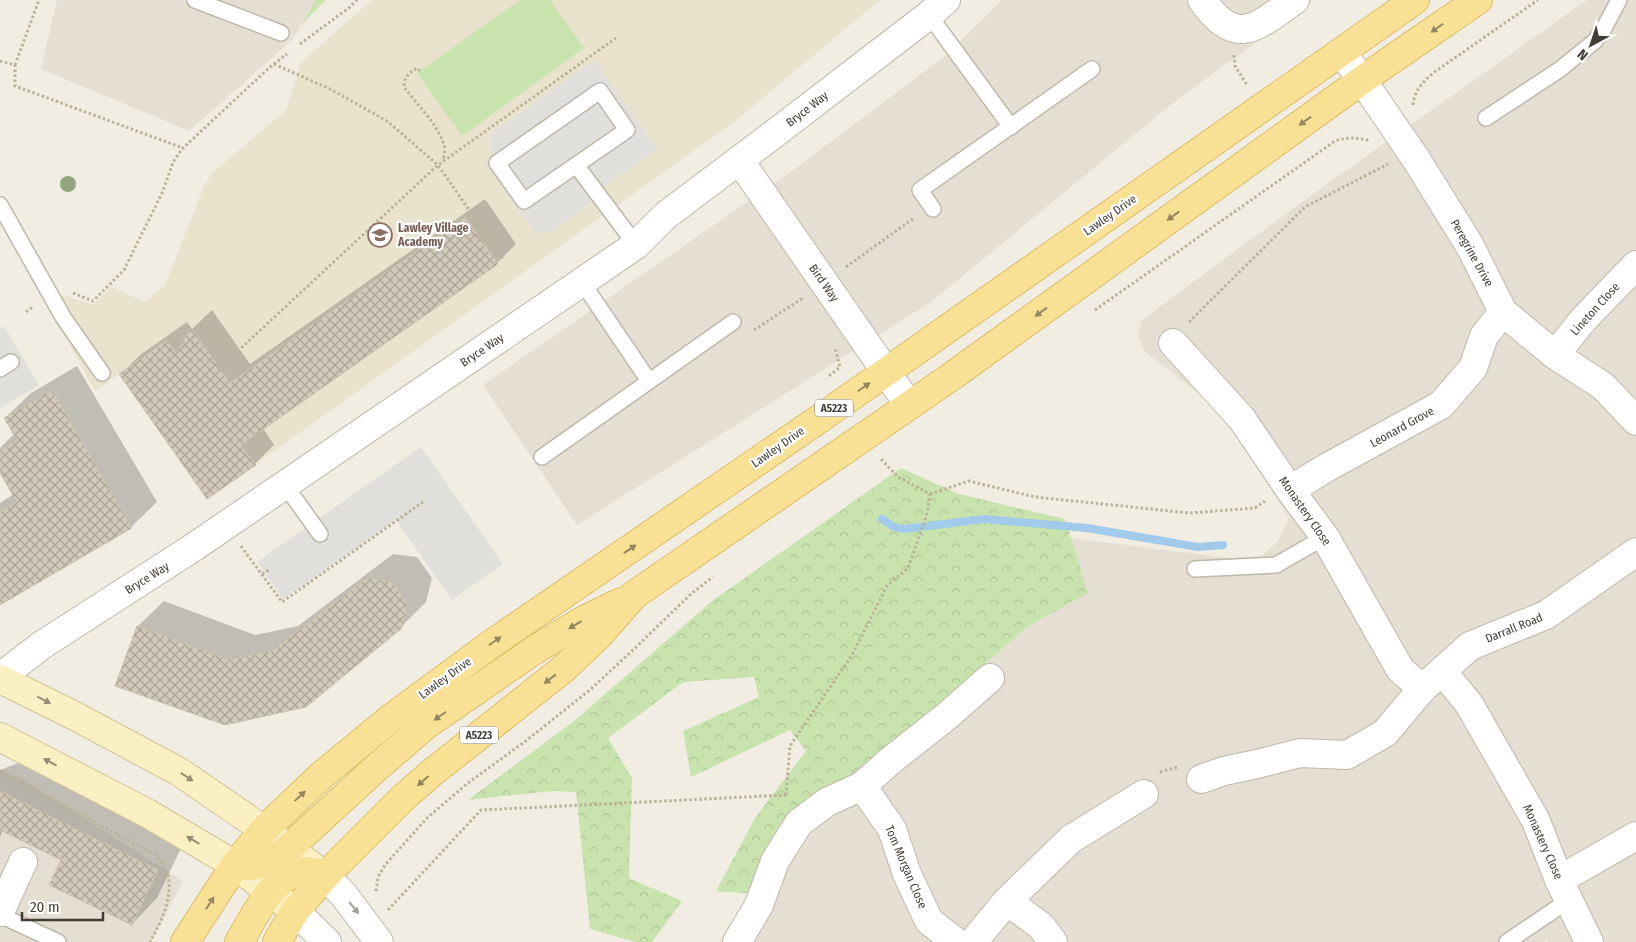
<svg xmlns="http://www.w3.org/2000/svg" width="1636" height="942" viewBox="0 0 1636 942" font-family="'Fira Sans Condensed',sans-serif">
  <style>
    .residential { fill: #e4dfd2 }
    .education { fill: #e9e3ce }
    .forest { fill: url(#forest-crowns) }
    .pitch { fill: #c9e3ae }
    .parking { fill: #e1dfdc }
    .shadow { fill: #0003 }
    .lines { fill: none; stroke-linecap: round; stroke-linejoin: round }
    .stream { stroke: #a2caeb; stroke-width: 8 }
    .building { fill: url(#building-cross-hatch); stroke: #ccc1ad }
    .service-casing { stroke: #beb8aa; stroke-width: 18 }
    .minor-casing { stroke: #beb8aa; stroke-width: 30 }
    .secondary-casing { stroke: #d2c497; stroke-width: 30 }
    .primary-casing { stroke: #dcbe66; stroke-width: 30 }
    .path { stroke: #bcb199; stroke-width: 3; stroke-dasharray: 2.5 2.5; stroke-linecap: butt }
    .service { stroke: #fff; stroke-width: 15 }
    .minor { stroke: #fff; stroke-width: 28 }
    .secondary { stroke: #fbf0c3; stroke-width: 28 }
    .primary { stroke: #f8e195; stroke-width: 28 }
    .tree { fill: #91a87e }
    .oneway { fill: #948760 }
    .oneway2 { fill: #958e74 }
    .oneway3 { fill: #a09e9a }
    .labels { text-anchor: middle; stroke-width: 4.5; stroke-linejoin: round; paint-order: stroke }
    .shield { fill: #fff; stroke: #7b7771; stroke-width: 1 }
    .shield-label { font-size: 11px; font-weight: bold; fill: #423d34 }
    .street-label { font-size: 12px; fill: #423d34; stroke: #fff }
    .education-label { font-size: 12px; font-weight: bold; fill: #785e54; stroke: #fff; text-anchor: start }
  </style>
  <defs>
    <pattern id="forest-crowns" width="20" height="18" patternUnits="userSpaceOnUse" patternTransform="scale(1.25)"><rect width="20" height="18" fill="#c9e3ae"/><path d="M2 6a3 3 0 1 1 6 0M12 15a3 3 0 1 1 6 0" fill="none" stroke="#aec496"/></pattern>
    <pattern id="building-cross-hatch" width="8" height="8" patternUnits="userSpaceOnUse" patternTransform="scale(1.25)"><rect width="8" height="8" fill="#d1c9b9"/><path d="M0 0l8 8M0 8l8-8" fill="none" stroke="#aba497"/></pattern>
  </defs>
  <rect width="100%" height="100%" fill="#f1ede3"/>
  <g class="residential">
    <path d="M57,0H315L293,39L189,131L41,69Z"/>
    <path d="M1002,0H1314L1173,103L931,302L577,525L483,385L796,168L945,56Z"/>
    <path d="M1587,0H1636V942H1548L1547,940L1544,942H720L757,894L781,823L890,747L1027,627L1088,593L1070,538L1228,558L1262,556L1278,541L1289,518L1226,415L1144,351L1138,335L1142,320L1303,201Z"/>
    <path d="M0,769L24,780L183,881L151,942H0Z"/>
  </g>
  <path class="education" d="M372,0H880L734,122L207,499L119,374L95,391L47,304L64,295L93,305L111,287L145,302L165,285L204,186L211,174L286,110L301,62Z"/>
  <g class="forest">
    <path d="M315,0H326L302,24Z"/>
    <path d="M901,468L959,494L1065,519L1088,593L1027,627L890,747L781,823L757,894L716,891L755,818L806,751L790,730L691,777L683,731L759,697L754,677L683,682L608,738L632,778L629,878L682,901L652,942H636L590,929L576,792L553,791L468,800L574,721L712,601Z"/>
  </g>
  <path class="pitch" d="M520,0H550L584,48L462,136L417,73Z"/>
  <g class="parking">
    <path d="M595,60L657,150L610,182L584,208L547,234L544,230L537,235L485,163L496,155L490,148L493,132Z"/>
    <path d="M4,326L39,385L0,408V329Z"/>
    <path d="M421,447L503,564L452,600L396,520L283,599L257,562Z"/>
  </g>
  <g class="shadow">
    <path d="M485,199L516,244L497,263L263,428L274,445L255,464L121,374L140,355L187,322L192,329L212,310L250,364Z"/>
    <path d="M77,366L157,502L131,527L0,604V503L14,494L0,470V448L14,434L5,418L31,393Z"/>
    <path d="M393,554L417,557L432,578L426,602L401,627L305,705L138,626L164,601L255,635L298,626Z"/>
    <path d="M18,763L183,844L157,898L132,924L63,859L3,830L0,837V770Z"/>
  </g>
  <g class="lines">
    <path class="stream" d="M882,519L894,527L904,529L984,519L1087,528L1198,547L1223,545"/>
  </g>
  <g class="building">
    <path d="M465,217L498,264L241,445L256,465L207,499L119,374L167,340L176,353L191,328L230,383Z"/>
    <path d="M52,390L132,528L0,605V512L17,502L0,473V450L17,440L4,418Z"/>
    <path d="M367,578L392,582L408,604L402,628L306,707L225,725L115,686L137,626L229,660L271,651Z"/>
    <path d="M0,791L158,870L132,925L49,885L61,860L0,830Z"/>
  </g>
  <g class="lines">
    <g class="service-casing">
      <g id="service">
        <path d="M195,0L281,33"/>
        <path d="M929,15L1011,127"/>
        <path d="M600,91L627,130L524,201L497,163Z"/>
        <path d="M1486,118L1559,70L1595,41L1603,30L1619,0"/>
        <path d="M576,165L636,245"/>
        <path d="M0,205L63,317L102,373"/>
        <path d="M933,209L920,190L1092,69"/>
        <path d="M582,282L649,381"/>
        <path d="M0,369L11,362"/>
        <path d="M542,457L733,322"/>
        <path d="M285,485L320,534"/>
        <path d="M1195,569L1276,565L1325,537"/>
        <path d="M0,915L58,942"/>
        <path d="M1507,942L1569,900"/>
      </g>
    </g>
    <g class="minor-casing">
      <g id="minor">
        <path d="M1202,0C1237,49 1256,27 1295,0"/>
        <path d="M1341,52L1362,80L1416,159L1470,246L1503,312L1555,355L1603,386L1636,421"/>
        <path d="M740,161L909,405"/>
        <path d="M1173,343L1242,419L1290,490L1325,537L1400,669L1422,689"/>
        <path d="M1555,355L1583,320L1636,265"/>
        <path d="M1290,490L1326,468L1441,405L1473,368L1484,336L1503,312"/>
        <path d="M1442,671L1469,704L1536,821L1559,880L1589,942"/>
        <path d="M0,677L42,645L194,547L636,245L665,216L770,137L929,15L946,0"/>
        <path d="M1201,779L1224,771L1257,764L1300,753L1347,755L1385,733L1422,689L1470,646L1546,615L1636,552"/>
        <path d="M862,786L892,829L907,874L929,921L956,942"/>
        <path d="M325,876L343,894L379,942"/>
        <path d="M1559,880L1636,836"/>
        <path d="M1007,901L1041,926L1053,942"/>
        <path d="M295,911L327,942"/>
        <path d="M0,912L23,862"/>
        <path d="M737,942L759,905L775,861L799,823L827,802L862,786L890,761L947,716L990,678"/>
        <path d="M973,942L1007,901L1071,839L1144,794"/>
      </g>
    </g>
    <g class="secondary-casing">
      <g id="secondary">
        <path d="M0,679L73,715L178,771L264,830L325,876"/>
        <path d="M0,737L147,813L235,865L295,911"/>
      </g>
    </g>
    <g class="primary-casing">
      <g id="primary">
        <path d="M235,865C257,869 272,861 289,848L375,769L426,725L536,649L584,620L621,602"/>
        <path d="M185,942L235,865L264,830L322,775L391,718L490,645L822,417L1415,0"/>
        <path d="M239,942C255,917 276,863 314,872C318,872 322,875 325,876"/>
        <path d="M277,942L295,911L325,876L404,797L434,771L562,670L599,635L634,595L955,374L1362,80L1478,0"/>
      </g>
    </g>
    <g class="path">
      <path d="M300,44L350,7L357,0"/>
      <path d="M1234,55L1235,66L1247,85"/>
      <path d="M0,61L15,65V86L183,148"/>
      <path d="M274,64L330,89L387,121L438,165L503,259"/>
      <path d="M15,65L39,0"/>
      <path d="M420,71L417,68C409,73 404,77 404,87C416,103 436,123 443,142C446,148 444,155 443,161"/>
      <path d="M1413,105C1414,91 1423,82 1433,73L1538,0"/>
      <path d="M846,267L914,218"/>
      <path d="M73,293L93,301L124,270L163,191L173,162L183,148L270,67L287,54"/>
      <path d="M1095,310L1335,141C1348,137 1357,137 1370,141"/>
      <path d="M26,312L34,306"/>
      <path d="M1189,322L1305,207L1388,164"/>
      <path d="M200,326L238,351L438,165L616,38"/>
      <path d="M754,330L803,298"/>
      <path d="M829,376L840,367L835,348"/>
      <path d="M930,494L969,481L1035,497L1190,513L1255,508L1265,501"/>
      <path d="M241,546L282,602L423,502"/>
      <path d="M262,574L269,570"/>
      <path d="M0,771L156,855C160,861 167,869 168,875C173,900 161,921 150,942"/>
      <path d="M1160,772L1178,767"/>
      <path d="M786,795L790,746L852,655L887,586L908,568L927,514L930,494L898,477L880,458"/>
      <path d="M376,891L378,877L385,865L427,818L468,783L527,740L591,689L634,649L691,594L713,577"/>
      <path d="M388,910L481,810L787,795"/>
    </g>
    <use href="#service" class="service"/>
    <use href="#minor" class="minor"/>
    <use href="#secondary" class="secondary"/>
    <use href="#primary" class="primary"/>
  </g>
  <circle class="tree" cx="68" cy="184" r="8"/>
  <defs><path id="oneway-solid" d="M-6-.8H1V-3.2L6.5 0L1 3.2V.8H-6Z" transform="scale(1.25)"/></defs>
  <g class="oneway">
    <use href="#oneway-solid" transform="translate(1437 28) rotate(145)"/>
    <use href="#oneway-solid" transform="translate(1305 121) rotate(144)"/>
    <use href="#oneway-solid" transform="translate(1173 216) rotate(144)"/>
    <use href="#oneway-solid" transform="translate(1041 312) rotate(144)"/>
    <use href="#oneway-solid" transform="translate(864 387) rotate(-35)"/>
    <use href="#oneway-solid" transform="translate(630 549) rotate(-34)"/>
    <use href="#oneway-solid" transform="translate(575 625) rotate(149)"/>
    <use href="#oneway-solid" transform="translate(495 641) rotate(-35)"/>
    <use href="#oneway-solid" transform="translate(550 679) rotate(142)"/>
    <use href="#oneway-solid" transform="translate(440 716) rotate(145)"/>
    <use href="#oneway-solid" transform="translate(423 781) rotate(139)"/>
    <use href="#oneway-solid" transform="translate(300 796) rotate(-43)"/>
    <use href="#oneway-solid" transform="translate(210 903) rotate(-57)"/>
  </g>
  <g class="oneway2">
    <use href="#oneway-solid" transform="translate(44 700) rotate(27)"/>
    <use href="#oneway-solid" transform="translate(50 762) rotate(-152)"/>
    <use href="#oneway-solid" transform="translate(187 777) rotate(34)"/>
    <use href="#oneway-solid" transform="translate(193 840) rotate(-149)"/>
  </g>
  <use class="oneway3" href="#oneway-solid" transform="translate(354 908) rotate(51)"/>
  <defs>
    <g id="school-ring" transform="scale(1.25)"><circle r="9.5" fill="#fff" stroke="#8d6e63" stroke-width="1.5"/><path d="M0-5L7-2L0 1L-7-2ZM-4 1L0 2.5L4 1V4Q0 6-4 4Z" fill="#8d6e63"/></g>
  </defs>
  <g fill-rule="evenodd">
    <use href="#school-ring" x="380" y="235"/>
  </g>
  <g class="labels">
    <g class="shield">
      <rect x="815" y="399.5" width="38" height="17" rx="4"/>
      <rect x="460" y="726.5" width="38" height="17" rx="4"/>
    </g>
    <g class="shield-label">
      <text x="834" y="412">A5223</text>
      <text x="479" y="739">A5223</text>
    </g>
    <g class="street-label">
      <text transform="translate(807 109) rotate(-38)" y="4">Bryce Way</text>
      <text transform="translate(1110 215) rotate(-35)" y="4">Lawley Drive</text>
      <text transform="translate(1472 253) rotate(61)" y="4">Peregrine Drive</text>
      <text transform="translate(824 283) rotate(55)" y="4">Bird Way</text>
      <text transform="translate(1595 309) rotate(-48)" y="4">Lineton Close</text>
      <text transform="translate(482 350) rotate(-34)" y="4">Bryce Way</text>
      <text transform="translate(1402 427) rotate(-29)" y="4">Leonard Grove</text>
      <text transform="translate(778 447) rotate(-35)" y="4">Lawley Drive</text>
      <text transform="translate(1305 511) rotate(55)" y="4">Monastery Close</text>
      <text transform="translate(147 578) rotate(-32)" y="4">Bryce Way</text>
      <text transform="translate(1514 628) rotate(-22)" y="4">Darrall Road</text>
      <text transform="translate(445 678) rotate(-36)" y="4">Lawley Drive</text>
      <text transform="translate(1543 842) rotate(66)" y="4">Monastery Close</text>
      <text transform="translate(906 867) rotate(67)" y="4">Tom Morgan Close</text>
    </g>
    <g class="education-label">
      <text x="398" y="232">Lawley Village<tspan x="398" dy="14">Academy</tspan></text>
    </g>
  </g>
  <g transform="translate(1591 45) rotate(220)" stroke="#ffffff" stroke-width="4" paint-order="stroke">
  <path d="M0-4L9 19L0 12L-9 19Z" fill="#423d34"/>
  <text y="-8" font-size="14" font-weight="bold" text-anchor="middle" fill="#423d34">N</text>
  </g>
  <path d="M22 912v8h81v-8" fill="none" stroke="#423d34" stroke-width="2.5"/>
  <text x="30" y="912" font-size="15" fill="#423d34" stroke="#ffffff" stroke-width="4" paint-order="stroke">20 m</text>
</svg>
